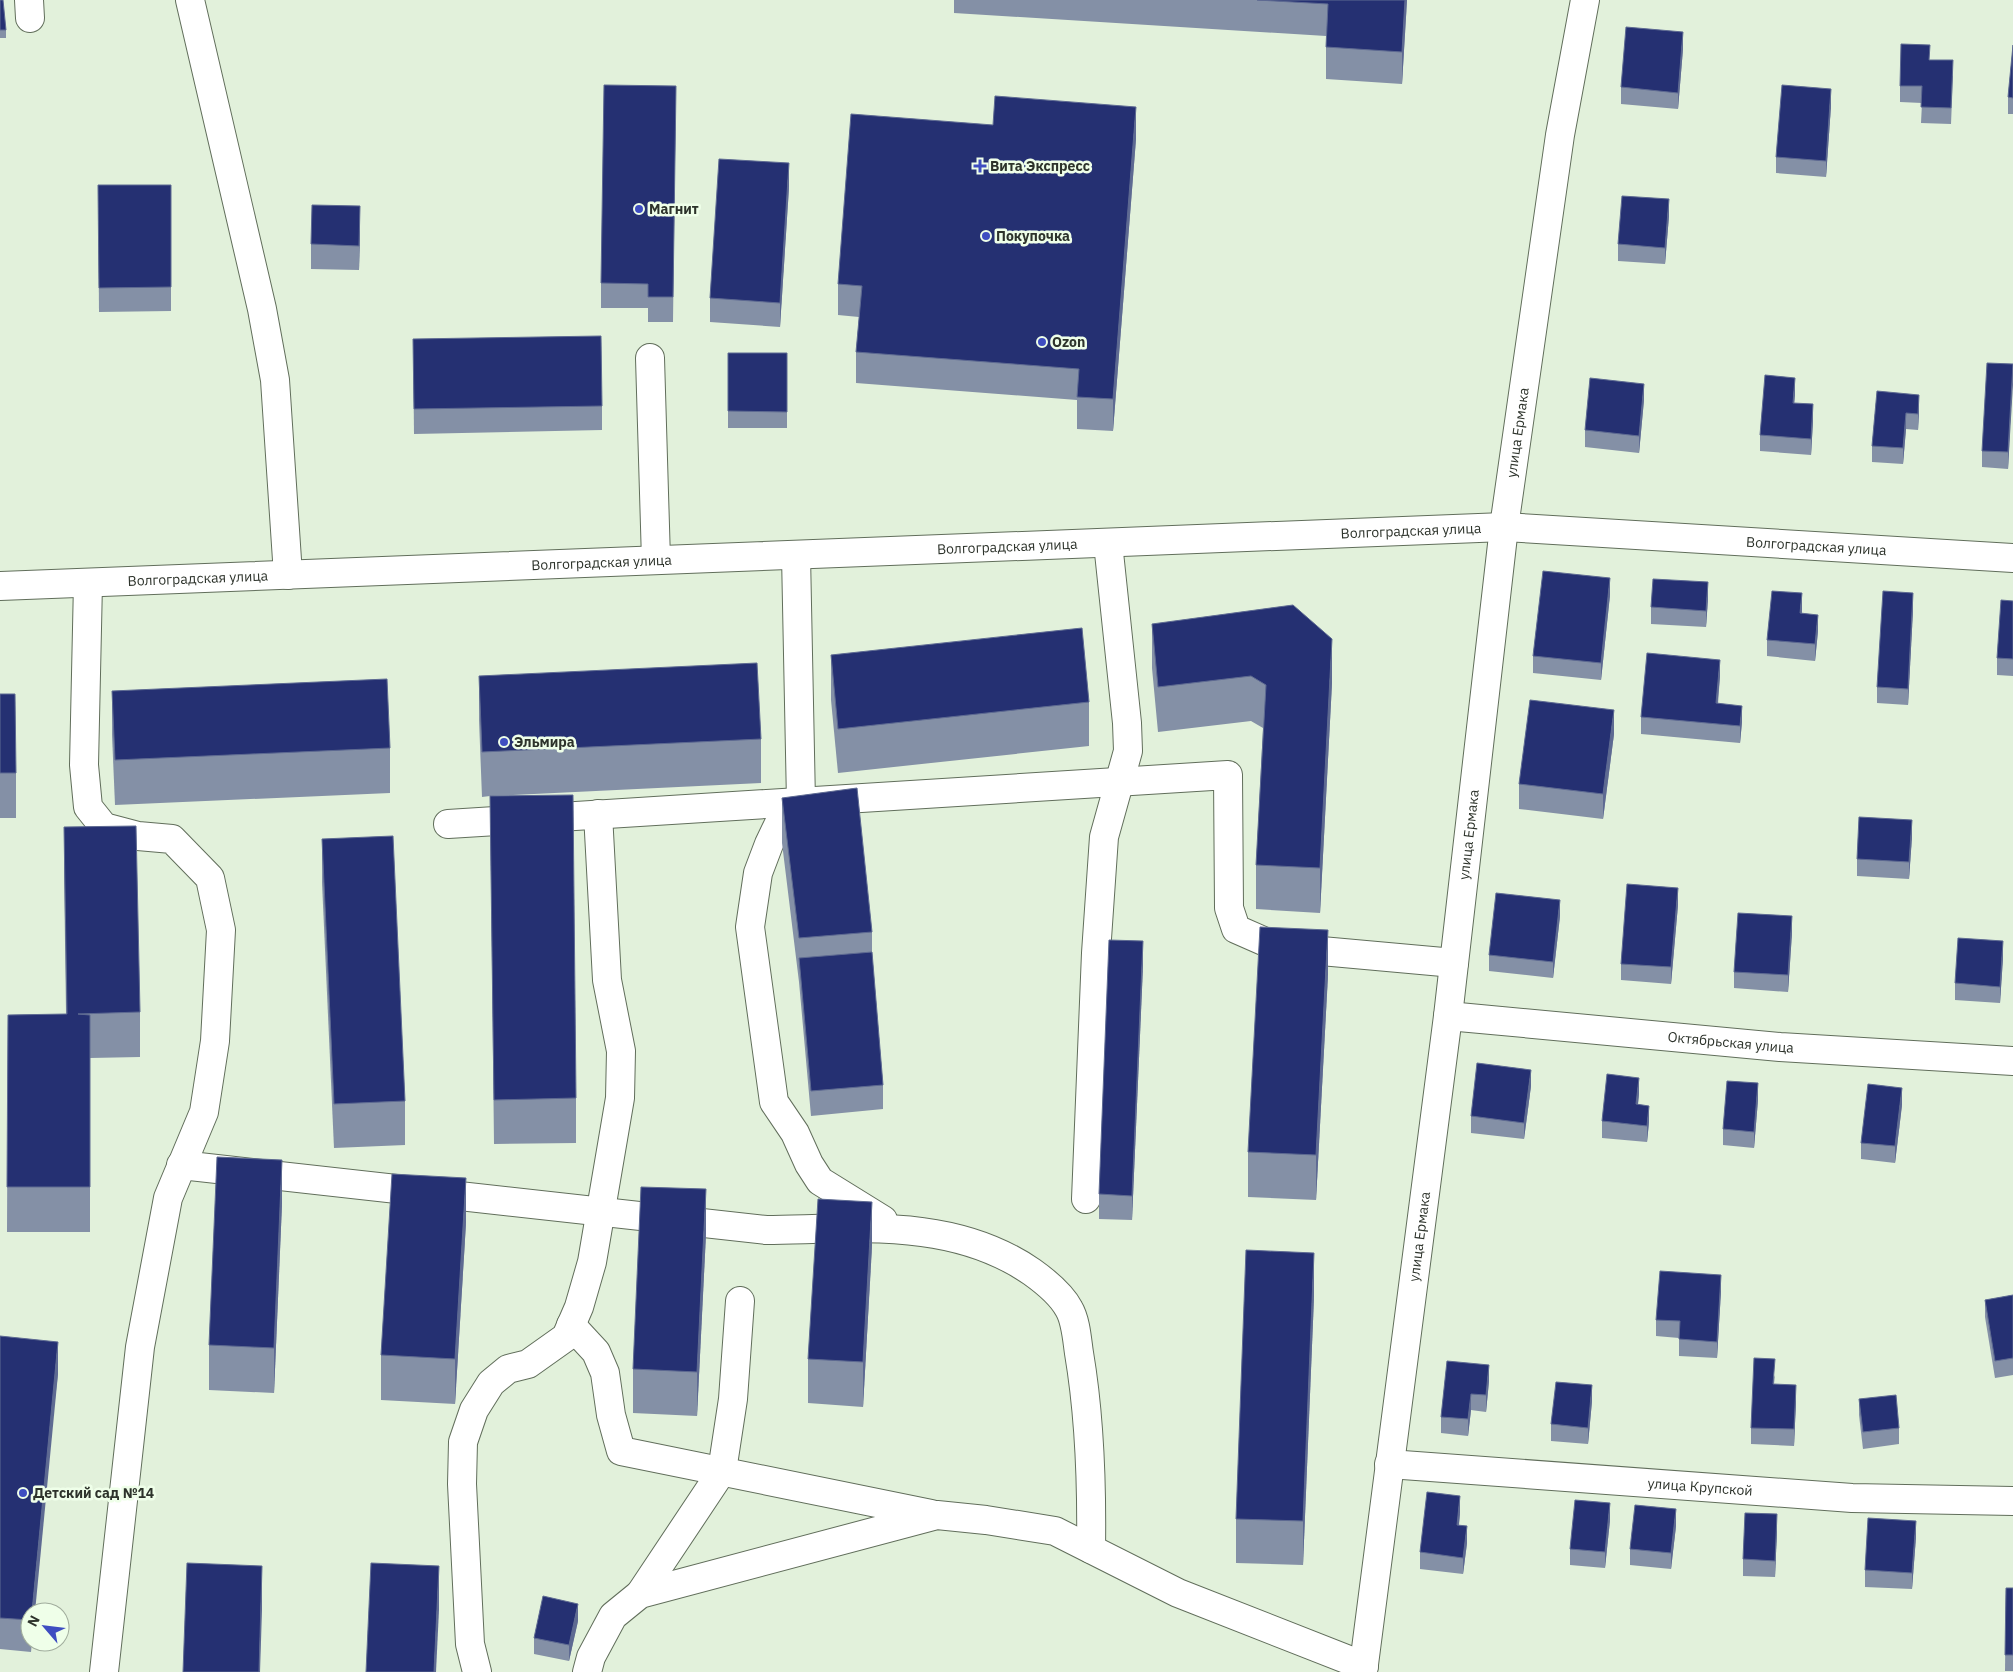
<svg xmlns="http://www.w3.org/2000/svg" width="2013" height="1672" viewBox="0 0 2013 1672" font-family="'IBM Plex Sans',sans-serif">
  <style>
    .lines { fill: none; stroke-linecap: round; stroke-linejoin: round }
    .minor-casing { stroke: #616e5b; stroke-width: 30 }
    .minor { stroke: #fff; stroke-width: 28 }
    .wall { fill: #8490a6 }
    .shaded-wall { fill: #5e6a92 }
    .building { fill: #253072; stroke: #5e6a92 }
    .poi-dot { fill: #3e4dc1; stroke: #efffe9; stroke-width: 2 }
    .labels { text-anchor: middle; stroke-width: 5; stroke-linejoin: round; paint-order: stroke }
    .poi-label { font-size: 14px; font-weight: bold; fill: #2d332b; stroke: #efffe9; text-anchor: start }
    .street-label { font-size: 14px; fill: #2d332b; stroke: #efffe9 }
  </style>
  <rect width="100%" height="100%" fill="#e2f1db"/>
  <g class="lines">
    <g class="minor-casing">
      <g id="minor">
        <path d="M29,0L30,18"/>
        <path d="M190,0L262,309L275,380L288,575"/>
        <path d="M650,358L656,560"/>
        <path d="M796,555L801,802L781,819L769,844L758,873L750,927L774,1102L795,1133L809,1164L820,1181L883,1220"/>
        <path d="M88,583L84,765L88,807L104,827L138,836L172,839L210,878L221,930L215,1041L204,1112L168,1198L140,1347L104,1672"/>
        <path id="s1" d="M0,586L1504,527L2013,558"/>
        <path d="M448,824L1228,775L1229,908L1236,929L1277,947L1454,963"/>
        <path id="s2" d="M1448,1016L1780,1047L2013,1061"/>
        <path d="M181,1165L766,1230C857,1229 953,1217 1032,1272C1046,1282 1061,1294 1069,1309C1076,1321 1077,1340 1079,1353C1090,1418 1092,1484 1091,1549"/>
        <path d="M1086,1199L1096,953L1104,837L1128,751L1127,723L1108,543"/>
        <path d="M571,1325L596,1352L605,1373L611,1415L621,1451L931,1514"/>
        <path id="s3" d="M1389,1464L1852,1498L2013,1501"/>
        <path d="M640,1594L722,1471L733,1399L740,1301"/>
        <path d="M477,1672L470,1644L462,1484L463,1442L474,1410L491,1383L508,1369L528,1364L566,1337L579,1307L592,1262L620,1098L621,1051L607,980L598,814"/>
        <path d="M587,1672L591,1657L613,1616L640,1594L937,1515L986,1520L1055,1531L1178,1593L1364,1666"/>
        <path id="s4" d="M1363,1672L1448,1016L1504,527L1560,135L1585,0"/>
      </g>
    </g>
    <use href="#minor" class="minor"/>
  </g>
  <g class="wall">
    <path d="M0,0L6,30V38H0Z"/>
    <path d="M954,0H1407L1402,84L1326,79V36L954,13Z"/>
    <path d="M2013,45V114H2008V97Z"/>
    <path d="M1683,49L1678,109L1621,104V87Z"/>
    <path d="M1930,60L1953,76L1951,124L1921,123L1922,103L1900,102V86Z"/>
    <path d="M676,86L673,322H648V308H601V283Z"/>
    <path d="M1831,106L1826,177L1776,173V157Z"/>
    <path d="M1136,139L1113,431L1077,429V400L856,383V352L859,317L838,315V284Z"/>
    <path d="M98,185H171V311L99,312Z"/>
    <path d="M789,187L780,327L710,322V298Z"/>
    <path d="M1669,216L1665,264L1618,261V244Z"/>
    <path d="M360,231L359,270L311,269V244Z"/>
    <path d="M413,339L602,406V430L414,434Z"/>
    <rect x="728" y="353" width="59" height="75"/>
    <path d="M2013,364L2008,469L1982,467V451Z"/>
    <path d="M1877,391L1919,411L1918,430L1906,429L1903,464L1872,462V446Z"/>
    <path d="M1795,394L1794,403L1813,421L1811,455L1760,451V435Z"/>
    <path d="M1644,400L1639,453L1585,447V430Z"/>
    <path d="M1610,595L1601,680L1533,673V656Z"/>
    <path d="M1708,599L1706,627L1651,624V607Z"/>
    <path d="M2013,601V676L1997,675V658Z"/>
    <path d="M1802,610V613L1818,631L1815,661L1767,656V640Z"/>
    <path d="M1913,610L1908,705L1877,703V687Z"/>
    <path d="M1152,624L1332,683L1320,913L1256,909V865L1263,728L1251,721L1158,732L1152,668Z"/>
    <path d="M831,655L1089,702V746L838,773L831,700Z"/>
    <path d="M479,676L761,739V783L490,796L576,1098V1143L494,1144L490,796L482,797L479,720Z"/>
    <path d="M1720,676L1718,704L1742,722L1740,743L1641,734V717Z"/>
    <path d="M112,691L390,748V793L115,805L112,735Z"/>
    <path d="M0,694L16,773V818H0Z"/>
    <path d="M1614,734L1603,819L1519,809V784Z"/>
    <path d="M782,798L872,932V952L883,1085V1109L811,1116L799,982L782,843Z"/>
    <path d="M64,827L140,1012V1057L90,1058V1232H7L8,1015L66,1014L64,872Z"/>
    <path d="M1912,837L1909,879L1857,876V859Z"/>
    <path d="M322,839L405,1101V1145L334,1148L322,883Z"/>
    <path d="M1678,905L1671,984L1621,980V964Z"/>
    <path d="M1560,916L1553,978L1489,971V955Z"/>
    <path d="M1792,933L1788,992L1734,988V972Z"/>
    <path d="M2003,958L2000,1003L1955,1000V983Z"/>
    <path d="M1143,966L1132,1220L1099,1219V1194Z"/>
    <path d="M1328,975L1316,1200L1248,1197V1152Z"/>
    <path d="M1531,1086L1524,1139L1471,1133V1116Z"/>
    <path d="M1639,1094L1638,1104L1649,1122L1647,1142L1602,1138V1121Z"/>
    <path d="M1758,1100L1754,1148L1723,1145V1129Z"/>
    <path d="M1902,1105L1895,1163L1861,1159V1143Z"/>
    <path d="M282,1204L274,1393L209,1390V1345Z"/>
    <path d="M466,1223L455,1404L381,1400V1355Z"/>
    <path d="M706,1234L697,1416L633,1413V1369Z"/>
    <path d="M872,1246L863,1407L808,1403V1359Z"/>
    <path d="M1721,1291L1717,1358L1679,1356V1338L1656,1336V1320Z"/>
    <path d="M2013,1295V1375L1995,1378L1985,1317V1300Z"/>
    <path d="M1314,1297L1303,1565L1236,1563V1519Z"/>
    <path d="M0,1336L58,1374L30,1612V1642H32L31,1652L0,1649Z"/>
    <path d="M1447,1361L1489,1381L1486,1412L1471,1410L1468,1436L1441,1433V1417Z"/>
    <path d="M1775,1375L1774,1384L1796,1401L1794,1446L1751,1444V1428Z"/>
    <path d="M1859,1399L1899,1428V1444L1863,1449L1859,1415Z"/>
    <path d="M1592,1401L1588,1444L1551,1441V1424Z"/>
    <path d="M1460,1513L1459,1525L1467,1543L1463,1574L1420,1569V1552Z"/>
    <path d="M1610,1520L1605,1568L1570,1565V1549Z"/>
    <path d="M1676,1526L1671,1569L1630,1565V1549Z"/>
    <path d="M1777,1530L1775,1577L1743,1576V1559Z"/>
    <path d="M1916,1537L1912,1589L1865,1587V1570Z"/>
    <path d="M2006,1588H2013V1671H2005Z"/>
    <path d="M578,1621L569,1661L534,1654V1638Z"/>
  </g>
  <g class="shaded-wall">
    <path d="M1405,0H1407L1402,84V52Z"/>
    <path d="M1683,32V49L1678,109V93Z"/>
    <path d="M1831,89V106L1826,177V161Z"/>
    <path d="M1136,107V139L1113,431V399Z"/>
    <path d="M789,163V187L780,327V303Z"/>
    <path d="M1669,199V216L1665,264V248Z"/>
    <path d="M360,206V231L359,270V246Z"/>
    <path d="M2013,368V384L2008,469V452Z"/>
    <path d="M1795,378V394L1793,420V403Z"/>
    <path d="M1644,384V400L1639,453V436Z"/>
    <path d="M1919,395V411L1918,430V414Z"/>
    <path d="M1813,404V421L1811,455V439Z"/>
    <path d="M1906,413V429L1903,464V448Z"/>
    <path d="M1610,578V595L1601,680V663Z"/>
    <path d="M1708,582V599L1706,627V611Z"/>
    <path d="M1802,593V610L1800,629V613Z"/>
    <path d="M1913,593V610L1908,705V689Z"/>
    <path d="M1818,615V631L1815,661V644Z"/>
    <path d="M1332,639V683L1320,913V868Z"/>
    <path d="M1720,660V676L1716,720V703Z"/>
    <path d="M1742,706V722L1740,743V726Z"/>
    <path d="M1614,710V734L1603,819V794Z"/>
    <path d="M1912,820V837L1909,879V862Z"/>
    <path d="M1678,888V905L1671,984V967Z"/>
    <path d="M1560,900V916L1553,978V962Z"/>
    <path d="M1792,916V933L1788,992V975Z"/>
    <path d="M1328,930V975L1316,1200V1155Z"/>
    <path d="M1143,941V966L1132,1220V1196Z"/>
    <path d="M2003,941V958L2000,1003V987Z"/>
    <path d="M1531,1070V1086L1524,1139V1123Z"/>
    <path d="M1639,1078V1094L1636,1121V1104Z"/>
    <path d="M1758,1083V1100L1754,1148V1132Z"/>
    <path d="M1902,1088V1105L1895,1163V1146Z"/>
    <path d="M1649,1106V1122L1647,1142V1126Z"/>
    <path d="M282,1160V1204L274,1393V1348Z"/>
    <path d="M466,1178V1223L455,1404V1359Z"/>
    <path d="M706,1189V1234L697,1416V1372Z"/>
    <path d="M872,1202V1246L863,1407V1362Z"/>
    <path d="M1314,1253V1297L1303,1565V1521Z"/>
    <path d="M1721,1275V1291L1717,1358V1342Z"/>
    <path d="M58,1342V1374L35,1612H32Z"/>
    <path d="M1489,1365V1381L1486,1412V1395Z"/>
    <path d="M1592,1385V1401L1588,1444V1428Z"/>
    <path d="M1796,1385V1401L1794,1446V1429Z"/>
    <path d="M1471,1394V1410L1468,1436V1419Z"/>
    <path d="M1460,1496V1513L1457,1542V1525Z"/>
    <path d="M1610,1503V1520L1605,1568V1552Z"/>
    <path d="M1676,1509V1526L1671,1569V1553Z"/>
    <path d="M1777,1514V1530L1775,1577V1561Z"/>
    <path d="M1916,1521V1537L1912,1589V1573Z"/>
    <path d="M1467,1526V1543L1463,1574V1558Z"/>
    <path d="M262,1566V1610L260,1672H259Z"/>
    <path d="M439,1566V1610L436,1672H434Z"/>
    <path d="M578,1604V1621L569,1661V1645Z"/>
  </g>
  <g class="building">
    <path d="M0,0H3L6,30H0Z"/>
    <path d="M1257,0H1405L1402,52L1326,47L1328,4Z"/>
    <path d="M1626,27L1683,32L1678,93L1621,87Z"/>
    <path d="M1901,44L1930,45L1929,60H1953L1951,108L1921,107L1922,86H1900Z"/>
    <path d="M2013,45V98L2008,97Z"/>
    <path d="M604,85L676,86L673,297H648V284L601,283Z"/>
    <path d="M1782,85L1831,89L1826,161L1776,157Z"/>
    <path d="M995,96L1136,107L1113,399L1077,397L1079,369L856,352L862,286L838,284L851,114L993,125Z"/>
    <path d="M719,159L789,163L780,303L710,298Z"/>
    <path d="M98,185H171V287L99,288Z"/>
    <path d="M1622,196L1669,199L1665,248L1618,244Z"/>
    <path d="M312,205L360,206L359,246L311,244Z"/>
    <path d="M601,336L602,406L414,409L413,339Z"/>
    <path d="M728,353H787V412L728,411Z"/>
    <path d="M1987,363L2013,364L2008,452L1982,451Z"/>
    <path d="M1765,375L1795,378L1793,403L1813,404L1811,439L1760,435Z"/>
    <path d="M1590,378L1644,384L1639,436L1585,430Z"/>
    <path d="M1877,391L1919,395L1918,414L1906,413L1903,448L1872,446Z"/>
    <path d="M1543,571L1610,578L1601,663L1533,656Z"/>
    <path d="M1653,579L1708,582L1706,611L1651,607Z"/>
    <path d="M1772,591L1802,593L1800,613L1818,615L1815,644L1767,640Z"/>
    <path d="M1883,591L1913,593L1908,689L1877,687Z"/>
    <path d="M2001,600L2013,601V659L1997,658Z"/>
    <path d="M1293,605L1332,639L1320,868L1256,865L1266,685L1251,676L1158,687L1152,624Z"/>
    <path d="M1082,628L1089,702L838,729L831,655Z"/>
    <path d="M1647,653L1720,660L1716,703L1742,706L1740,726L1641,717Z"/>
    <path d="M757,663L761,739L482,752L479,676Z"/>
    <path d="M387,679L390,748L115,760L112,691Z"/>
    <path d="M0,694H15L16,773H0Z"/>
    <path d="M1530,700L1614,710L1603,794L1519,784Z"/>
    <path d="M857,788L872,932L799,938L782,798Z"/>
    <path d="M573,795L576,1098L494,1100L490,796Z"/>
    <path d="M1859,817L1912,820L1909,862L1857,859Z"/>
    <path d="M136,826L140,1012L78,1014L90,1015V1187H7L8,1015L67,1014L64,827Z"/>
    <path d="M393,836L405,1101L334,1104L322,839Z"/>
    <path d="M1627,884L1678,888L1671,967L1621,964Z"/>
    <path d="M1496,893L1560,900L1553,962L1489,955Z"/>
    <path d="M1738,913L1792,916L1788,975L1734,972Z"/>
    <path d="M1260,927L1328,930L1316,1155L1248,1152Z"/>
    <path d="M1958,938L2003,941L2000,987L1955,983Z"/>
    <path d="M1109,940L1143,941L1132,1196L1099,1194Z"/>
    <path d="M872,952L883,1085L811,1091L799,958Z"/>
    <path d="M1477,1063L1531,1070L1524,1123L1471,1116Z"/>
    <path d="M1607,1074L1639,1078L1636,1104L1649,1106L1647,1126L1602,1121Z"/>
    <path d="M1727,1081L1758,1083L1754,1132L1723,1129Z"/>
    <path d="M1868,1084L1902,1088L1895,1146L1861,1143Z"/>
    <path d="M217,1157L282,1160L274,1348L209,1345Z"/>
    <path d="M392,1174L466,1178L455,1359L381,1355Z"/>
    <path d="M641,1187L706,1189L697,1372L633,1369Z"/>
    <path d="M818,1199L872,1202L863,1362L808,1359Z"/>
    <path d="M1246,1250L1314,1253L1303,1521L1236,1519Z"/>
    <path d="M1660,1271L1721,1275L1717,1342L1679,1339L1680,1321L1656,1320Z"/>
    <path d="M2013,1295V1358L1995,1361L1985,1300Z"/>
    <path d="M0,1336L58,1342L32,1612H30V1620L0,1618Z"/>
    <path d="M1754,1358L1775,1359L1773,1384L1796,1385L1794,1429L1751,1428Z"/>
    <path d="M1447,1361L1489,1365L1486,1395L1471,1394L1468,1419L1441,1417Z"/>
    <path d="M1556,1382L1592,1385L1588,1428L1551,1424Z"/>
    <path d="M1896,1395L1899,1428L1863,1432L1859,1399Z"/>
    <path d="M1427,1492L1460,1496L1457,1525L1467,1526L1463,1558L1420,1552Z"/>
    <path d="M1575,1500L1610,1503L1605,1552L1570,1549Z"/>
    <path d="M1635,1505L1676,1509L1671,1553L1630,1549Z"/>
    <path d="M1745,1513L1777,1514L1775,1561L1743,1559Z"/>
    <path d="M1868,1518L1916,1521L1912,1573L1865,1570Z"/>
    <path d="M187,1563L262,1566L259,1672H183Z"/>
    <path d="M371,1563L439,1566L434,1672H366Z"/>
    <path d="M2006,1588H2013V1655H2005Z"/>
    <path d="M543,1596L578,1604L569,1645L534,1638Z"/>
  </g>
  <g class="poi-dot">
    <path d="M977.5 158.5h5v5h5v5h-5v5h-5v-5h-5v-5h5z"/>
    <circle cx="639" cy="209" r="5"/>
    <circle cx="986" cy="236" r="5"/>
    <circle cx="1042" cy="342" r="5"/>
    <circle cx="504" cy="742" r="5"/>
    <circle cx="23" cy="1493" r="5"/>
  </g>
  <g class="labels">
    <g class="poi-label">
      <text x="990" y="171">Вита Экспресс</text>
      <text x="649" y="214">Магнит</text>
      <text x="996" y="241">Покупочка</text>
      <text x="1052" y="347">Ozon</text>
      <text x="514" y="747">Эльмира</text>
      <text x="33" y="1498">Детский сад №14</text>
    </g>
    <g class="street-label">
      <text dy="5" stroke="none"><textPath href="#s4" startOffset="1249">улица Ермака</textPath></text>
      <text dy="5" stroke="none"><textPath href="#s1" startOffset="1412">Волгоградская улица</textPath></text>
      <text dy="5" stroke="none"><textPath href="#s1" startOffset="1818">Волгоградская улица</textPath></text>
      <text dy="5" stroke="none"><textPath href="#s1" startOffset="1008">Волгоградская улица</textPath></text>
      <text dy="5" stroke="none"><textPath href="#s1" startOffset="602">Волгоградская улица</textPath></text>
      <text dy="5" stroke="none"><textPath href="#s1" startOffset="198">Волгоградская улица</textPath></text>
      <text dy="5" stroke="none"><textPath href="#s4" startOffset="844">улица Ермака</textPath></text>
      <text dy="5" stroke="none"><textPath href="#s2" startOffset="284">Октябрьская улица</textPath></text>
      <text dy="5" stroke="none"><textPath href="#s4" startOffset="439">улица Ермака</textPath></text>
      <text dy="5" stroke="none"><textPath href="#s3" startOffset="312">улица Крупской</textPath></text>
    </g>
  </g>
  <g transform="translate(45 1627) rotate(298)"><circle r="24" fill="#efffe9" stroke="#a1ad9d"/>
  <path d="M0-4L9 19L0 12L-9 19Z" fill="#3e4dc1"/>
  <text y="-8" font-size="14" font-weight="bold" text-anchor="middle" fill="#2d332b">N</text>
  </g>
</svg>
